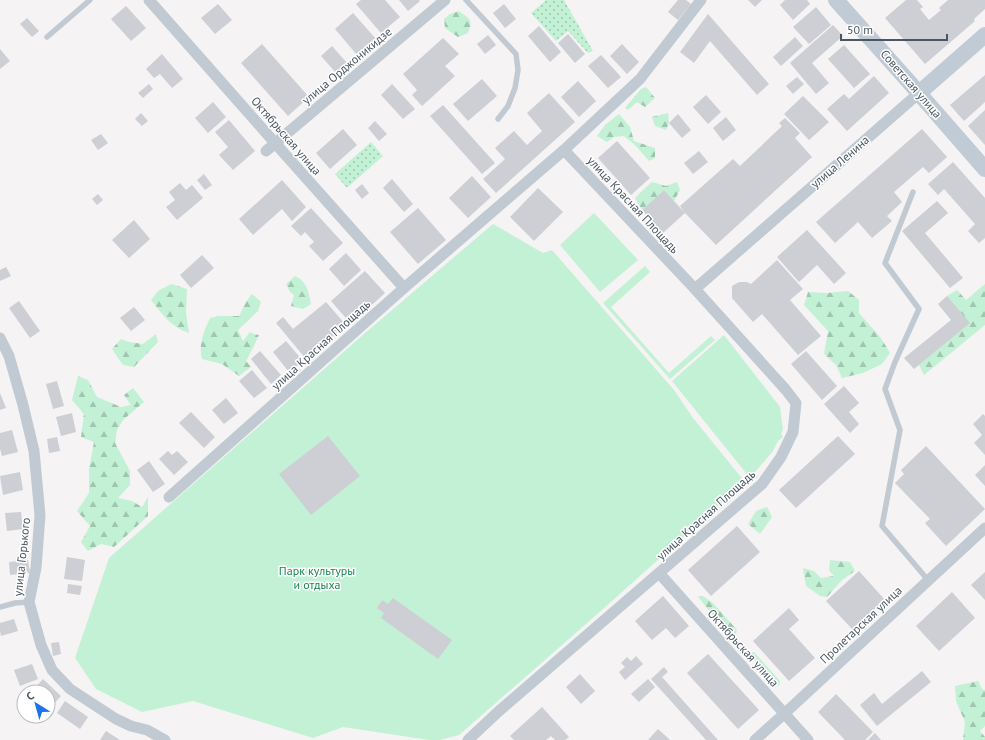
<svg xmlns="http://www.w3.org/2000/svg" width="985" height="740" viewBox="0 0 985 740" font-family="'PT Sans',sans-serif">
  <style>
    .grass { fill: url(#grass-dots) }
    .forest { fill: url(#forest-firs) }
    .park { fill: #c3f1d5 }
    .building { fill: #cdcfd5 }
    .lines { fill: none; stroke-linecap: round; stroke-linejoin: round }
    .lane { stroke: #c1cad2; stroke-width: 5.5 }
    .street { stroke: #c1cad2; stroke-width: 11 }
    .secondary { stroke: #c1cbd6; stroke-width: 16 }
    .labels { text-anchor: middle; stroke-width: 3; stroke-linejoin: round; paint-order: stroke }
    .street-label { font-size: 12px; fill: #4a5661; stroke: #fff }
    .park-label { font-size: 12px; fill: #17864f; stroke: #fff }
  </style>
  <defs>
    <pattern id="grass-dots" width="8" height="8" patternUnits="userSpaceOnUse"><rect width="8" height="8" fill="#c3f1d5"/><path d="M2 2h.1M6 6h.1" fill="none" stroke="#a0c6b0" stroke-width="1.8" stroke-linecap="round"/></pattern>
    <pattern id="forest-firs" width="22" height="20" patternUnits="userSpaceOnUse"><rect width="22" height="20" fill="#c3f1d5"/><path d="M5 1l3.5 6h-7zM16 11l3.5 6h-7z" fill="#a0c6b0"/></pattern>
  </defs>
  <rect width="100%" height="100%" fill="#f5f3f3"/>
  <g class="grass">
    <path d="M546,0H564L593,51L588,53L568,31L556,41L531,13Z"/>
    <path d="M371,142L383,156L347,188L335,174Z"/>
  </g>
  <g class="forest">
    <path d="M459,11C469,19 474,19 468,33L458,37L445,28L444,19L450,14Z"/>
    <path d="M646,87L655,98L645,107L637,102L628,110L625,108L641,89Z"/>
    <path d="M668,113L669,123L666,130L655,126L652,117Z"/>
    <path d="M619,114L630,127L634,141L655,148V158L649,161L636,146L624,136L614,137L607,142L597,136L605,125Z"/>
    <path d="M652,182L666,186L677,182L680,190L674,201L664,190L642,210L635,198L643,190Z"/>
    <path d="M295,276C307,281 309,293 311,304L303,309L291,306L294,295L290,292L286,284Z"/>
    <path d="M171,284L187,289L186,313L189,333C172,328 162,314 151,300L158,291Z"/>
    <path d="M985,284V325L924,375L919,365L969,323L947,296L957,290L966,300Z"/>
    <path d="M848,291L859,300V313L881,338L890,353L882,364L863,373L842,378L836,365L824,354L828,331L804,305L808,292L827,293Z"/>
    <path d="M252,294L261,302L258,311L238,330L243,341L250,332L254,334L259,335L253,348L246,361L251,367L239,376L222,364L202,359C198,345 204,331 210,318L220,316H239L246,302Z"/>
    <path d="M156,334L158,342L134,367L123,365L112,349L121,339L129,342L143,344Z"/>
    <path d="M78,376L88,380L97,397L121,407L131,405L124,395L133,388L144,402L123,420L117,430L115,443L130,471V485L118,498L132,501L142,507L148,497V516L114,547L101,544L88,551L81,542L90,526L77,511L89,493V469L94,442L81,437L84,414L72,400Z"/>
    <path d="M767,507L772,517L760,534L748,524L756,511Z"/>
    <path d="M830,560L850,562L855,571L842,580L827,597L820,596L806,586L803,568L814,571L821,578L834,576L829,570Z"/>
    <path d="M703,596L713,603L737,630L734,638L711,613L698,597Z"/>
    <path d="M754,652L780,681L779,686L773,683L774,678L766,675L749,653Z"/>
    <path d="M978,681L982,689L985,690V726L980,731L985,737V740H963L965,722L956,701L955,686Z"/>
  </g>
  <g class="park">
    <path d="M594,213L638,260L600,292L560,245Z"/>
    <path d="M493,224L543,253L552,250L674,390L693,418L745,482L603,609L459,735L440,740H429L343,727L313,738L193,701L142,712L96,689L75,658L109,558L364,334Z"/>
    <path d="M645,266L650,272L611,307L669,373L711,336L715,340L670,379L603,303Z"/>
    <path d="M724,335L780,407L783,430L781,434L783,437L778,441L773,451L750,478L672,381Z"/>
  </g>
  <g class="building">
    <path d="M361,0H385L400,17L381,33L356,4Z"/>
    <path d="M399,0H419L420,1L408,11Z"/>
    <path d="M678,0H686L691,4L678,20L668,12Z"/>
    <path d="M748,0H762L755,7Z"/>
    <path d="M785,0H807L810,4L793,20L780,5Z"/>
    <path d="M906,0H917L923,7L920,9L929,20L941,10L939,8L948,0H985V9L974,19L975,21L925,64L885,18Z"/>
    <path d="M218,4L232,20L215,34L201,18Z"/>
    <path d="M504,4L516,19L505,28L493,13Z"/>
    <path d="M126,6L146,28L131,41L111,19Z"/>
    <path d="M816,7L831,25L809,44L793,27Z"/>
    <path d="M353,13L376,39L357,55L335,29Z"/>
    <path d="M708,14L769,84L757,95L710,41L694,63L680,52Z"/>
    <path d="M27,18L39,31L32,37L20,24Z"/>
    <path d="M833,25L843,36L812,63L829,83L816,94L790,63Z"/>
    <path d="M539,26L561,52L550,62L528,36Z"/>
    <path d="M568,34L585,54L575,63L558,43Z"/>
    <path d="M488,35L496,45L485,54L477,44Z"/>
    <path d="M795,37L803,46L781,66L773,57Z"/>
    <path d="M443,38L459,54L445,66L455,76L422,106L412,95L417,90L403,74Z"/>
    <path d="M262,44L309,97L288,116L241,63Z"/>
    <path d="M622,44L639,62L627,74L610,56Z"/>
    <path d="M844,45L870,74L854,88L828,59Z"/>
    <path d="M332,46L347,63L336,73L321,56Z"/>
    <path d="M0,49L10,61L0,69Z"/>
    <path d="M162,54L183,79L172,88L160,74L154,78L146,69Z"/>
    <path d="M601,55L621,77L608,88L588,66Z"/>
    <path d="M985,75V102L964,121L950,105Z"/>
    <path d="M874,76L889,93L847,131L827,109L844,94L849,99Z"/>
    <path d="M797,77L804,84L793,94L786,86Z"/>
    <path d="M482,79L497,96L468,121L453,104Z"/>
    <path d="M578,81L596,101L579,117L561,97Z"/>
    <path d="M149,84L153,89L143,98L138,93Z"/>
    <path d="M392,84L415,109L403,119L381,95Z"/>
    <path d="M549,93L575,122L496,193L483,179L505,159L495,148L514,131L527,145L542,131L527,113Z"/>
    <path d="M706,95L721,112L708,124L693,107Z"/>
    <path d="M803,96L829,122L809,140L784,114Z"/>
    <path d="M213,102L226,117L208,133L195,118Z"/>
    <path d="M443,105L495,163L482,174L430,116Z"/>
    <path d="M985,110V145L968,126Z"/>
    <path d="M141,113L148,121L142,126L135,119Z"/>
    <path d="M678,114L691,130L682,138L669,123Z"/>
    <path d="M726,117L736,130L723,141L713,128Z"/>
    <path d="M785,118L800,133L795,138L812,157L716,245L685,213L663,233L642,210L664,190L684,212L680,206L733,159L743,169L740,166L782,126L779,123Z"/>
    <path d="M229,120L255,151L233,170L219,155L228,147L215,132Z"/>
    <path d="M375,121L387,134L379,141L368,128Z"/>
    <path d="M343,129L357,145L330,169L316,153Z"/>
    <path d="M922,129L947,157L929,173L923,167L894,192L902,202L887,216L892,221L872,238L858,222L835,243L816,222Z"/>
    <path d="M101,134L108,143L98,150L91,140Z"/>
    <path d="M617,141L650,178L631,195L598,158Z"/>
    <path d="M699,151L708,162L693,174L684,163Z"/>
    <path d="M953,162L985,198V238L979,243L968,231L975,224L944,189L938,195L928,184Z"/>
    <path d="M204,174L212,185L205,190L197,180Z"/>
    <path d="M472,176L491,197L468,218L449,198Z"/>
    <path d="M392,179L413,204L404,212L383,188Z"/>
    <path d="M282,180L306,207L292,221L282,209L253,235L239,219Z"/>
    <path d="M180,183L186,190L192,185L203,198L177,220L166,207L175,200L169,192Z"/>
    <path d="M362,184L369,193L362,199L355,190Z"/>
    <path d="M538,188L563,212L534,241L510,217Z"/>
    <path d="M98,194L103,200L97,205L92,199Z"/>
    <path d="M937,201L948,213L925,233L963,278L950,288L902,231Z"/>
    <path d="M311,208L343,243L323,261L309,246L314,242L305,232L301,236L291,226Z"/>
    <path d="M418,208L446,240L418,264L390,232Z"/>
    <path d="M134,220L150,239L129,258L112,240Z"/>
    <path d="M807,230L846,273L834,284L817,265L799,282L777,257Z"/>
    <path d="M346,253L361,270L344,286L329,269Z"/>
    <path d="M202,255L214,268L191,288L180,275Z"/>
    <path d="M777,260L803,289L790,300L821,336L798,355L762,314L753,322L732,298V286L739,282H747L751,284Z"/>
    <path d="M6,267L11,276L0,281V270Z"/>
    <path d="M365,271L385,293L351,324L331,301Z"/>
    <path d="M947,296L970,323L914,369L904,358L951,320L938,304Z"/>
    <path d="M19,301L40,331L30,338L9,308Z"/>
    <path d="M326,302L346,325L306,359L276,323L283,317L293,329Z"/>
    <path d="M134,307L145,320L131,331L120,318Z"/>
    <path d="M286,341L303,361L289,372L273,352Z"/>
    <path d="M260,351L281,375L271,384L251,359Z"/>
    <path d="M806,351L837,386L822,400L791,364Z"/>
    <path d="M252,370L267,388L254,398L239,381Z"/>
    <path d="M57,381L64,406L53,409L46,384Z"/>
    <path d="M844,386L859,403L849,412L859,424L850,433L824,404Z"/>
    <path d="M0,393L6,408L0,410Z"/>
    <path d="M226,398L238,413L224,424L212,410Z"/>
    <path d="M191,412L215,437L204,448L179,423Z"/>
    <path d="M72,413L76,432L61,436L56,417Z"/>
    <path d="M983,414L985,416V455L974,443L982,435L973,424Z"/>
    <path d="M12,430L18,452L2,456L0,449V433Z"/>
    <path d="M328,436L360,476L311,515L279,474Z"/>
    <path d="M838,436L855,454L796,508L779,490Z"/>
    <path d="M57,437L60,451L49,453L47,439Z"/>
    <path d="M926,446L985,509L946,546L925,523L930,519L895,483L904,474L901,470Z"/>
    <path d="M168,451L172,455L177,451L188,462L174,475L159,459Z"/>
    <path d="M149,461L165,484L153,492L137,470Z"/>
    <path d="M985,465V486L975,475Z"/>
    <path d="M20,472L23,490L3,495L0,476Z"/>
    <path d="M21,512L23,529L7,531L5,513Z"/>
    <path d="M737,526L760,552L711,596L688,570Z"/>
    <path d="M67,557L85,560L82,581L64,579Z"/>
    <path d="M28,560L30,573L10,575L9,562Z"/>
    <path d="M859,571L885,600L852,629L826,601Z"/>
    <path d="M985,572V600L971,585Z"/>
    <path d="M68,584L82,586L80,595L67,593Z"/>
    <path d="M952,592L975,618L939,651L916,626Z"/>
    <path d="M663,596L689,626L675,638L666,628L652,640L635,621Z"/>
    <path d="M393,598L452,640L438,659L381,618L384,613L377,608L382,600L388,604Z"/>
    <path d="M789,608L799,620L789,629L815,658L789,681L753,641Z"/>
    <path d="M14,619L18,631L1,636L0,631V623Z"/>
    <path d="M59,642L61,654L53,656L51,643Z"/>
    <path d="M708,654L759,710L738,729L687,673Z"/>
    <path d="M636,656L643,664L625,680L619,672L625,667L621,663L627,657L631,661Z"/>
    <path d="M32,664L38,679L20,686L14,670Z"/>
    <path d="M664,667L668,672L662,677L718,740H706L651,679Z"/>
    <path d="M922,671L931,682L877,726L860,705L874,693L882,704Z"/>
    <path d="M580,674L595,691L581,704L566,687Z"/>
    <path d="M43,679L61,696L52,706L48,703V692H36L33,690Z"/>
    <path d="M648,679L655,687L639,702L631,694Z"/>
    <path d="M836,694L873,732L865,740H845L818,712Z"/>
    <path d="M65,701L88,717L80,729L57,713Z"/>
    <path d="M542,707L569,737L565,740H555L551,736L546,740H514L510,736Z"/>
    <path d="M658,729L670,740H648Z"/>
    <path d="M106,731L120,740H100Z"/>
    <path d="M875,733L881,740H868Z"/>
  </g>
  <g class="lines">
    <g class="lane">
      <path d="M466,0L516,54L518,70L515,88L508,106L498,119"/>
      <path d="M47,37L90,0"/>
      <path d="M913,192L885,263L919,309L895,362L885,389L900,430L882,526L928,580"/>
      <path d="M0,607L15,603L29,602"/>
    </g>
    <g class="street">
      <path d="M149,0L275,143L404,288"/>
      <path d="M266,151L445,0"/>
      <path d="M695,289L919,93"/>
      <path d="M0,338L9,356L23,405L34,451L40,515L36,568L29,602L41,645L52,670L70,689L116,719L131,726L147,730L165,740"/>
      <path d="M169,497L404,288L564,150L640,79L701,0"/>
      <path d="M659,573L808,740"/>
      <path d="M468,740L499,711L762,484L781,457L793,432L796,403L786,390L695,289L564,150"/>
      <path d="M755,740L784,714L985,528"/>
    </g>
    <g class="secondary">
      <path d="M836,0L910,83L985,169"/>
      <path d="M919,93L985,35"/>
    </g>
  </g>
  <g class="labels">
    <g class="street-label">
      <text transform="translate(347 66) rotate(-40)" y="4">улица Орджоникидзе</text>
      <text transform="translate(911 84) rotate(49)" y="4">Советская улица</text>
      <text transform="translate(286 136) rotate(49)" y="4">Октябрьская улица</text>
      <text transform="translate(840 162) rotate(-41)" y="4">улица Ленина</text>
      <text transform="translate(633 205) rotate(47)" y="4">улица Красная Площадь</text>
      <text transform="translate(321 345) rotate(-42)" y="4">улица Красная Площадь</text>
      <text transform="translate(706 515) rotate(-42)" y="4">улица Красная Площадь</text>
      <text transform="translate(22 557) rotate(-84)" y="4">улица Горького</text>
      <text transform="translate(861 625) rotate(-43)" y="4">Пролетарская улица</text>
      <text transform="translate(743 648) rotate(48)" y="4">Октябрьская улица</text>
    </g>
    <g class="park-label">
      <text x="317" y="575">Парк культуры<tspan x="317" dy="14">и отдыха</tspan></text>
    </g>
  </g>
  <g transform="translate(36 704) rotate(323)"><circle r="19" fill="#ffffff" stroke="#b7bbc0"/>
  <path d="M0-3L7 15L0 10L-7 15Z" fill="#1a73e8"/>
  <text y="-6" font-size="11" font-weight="bold" text-anchor="middle" fill="#4a5661">С</text>
  </g>
  <path d="M841 34v6h106v-6" fill="none" stroke="#4a5661" stroke-width="2"/>
  <text x="847" y="34" font-size="12" fill="#4a5661" stroke="#ffffff" stroke-width="3" paint-order="stroke">50 m</text>
</svg>
